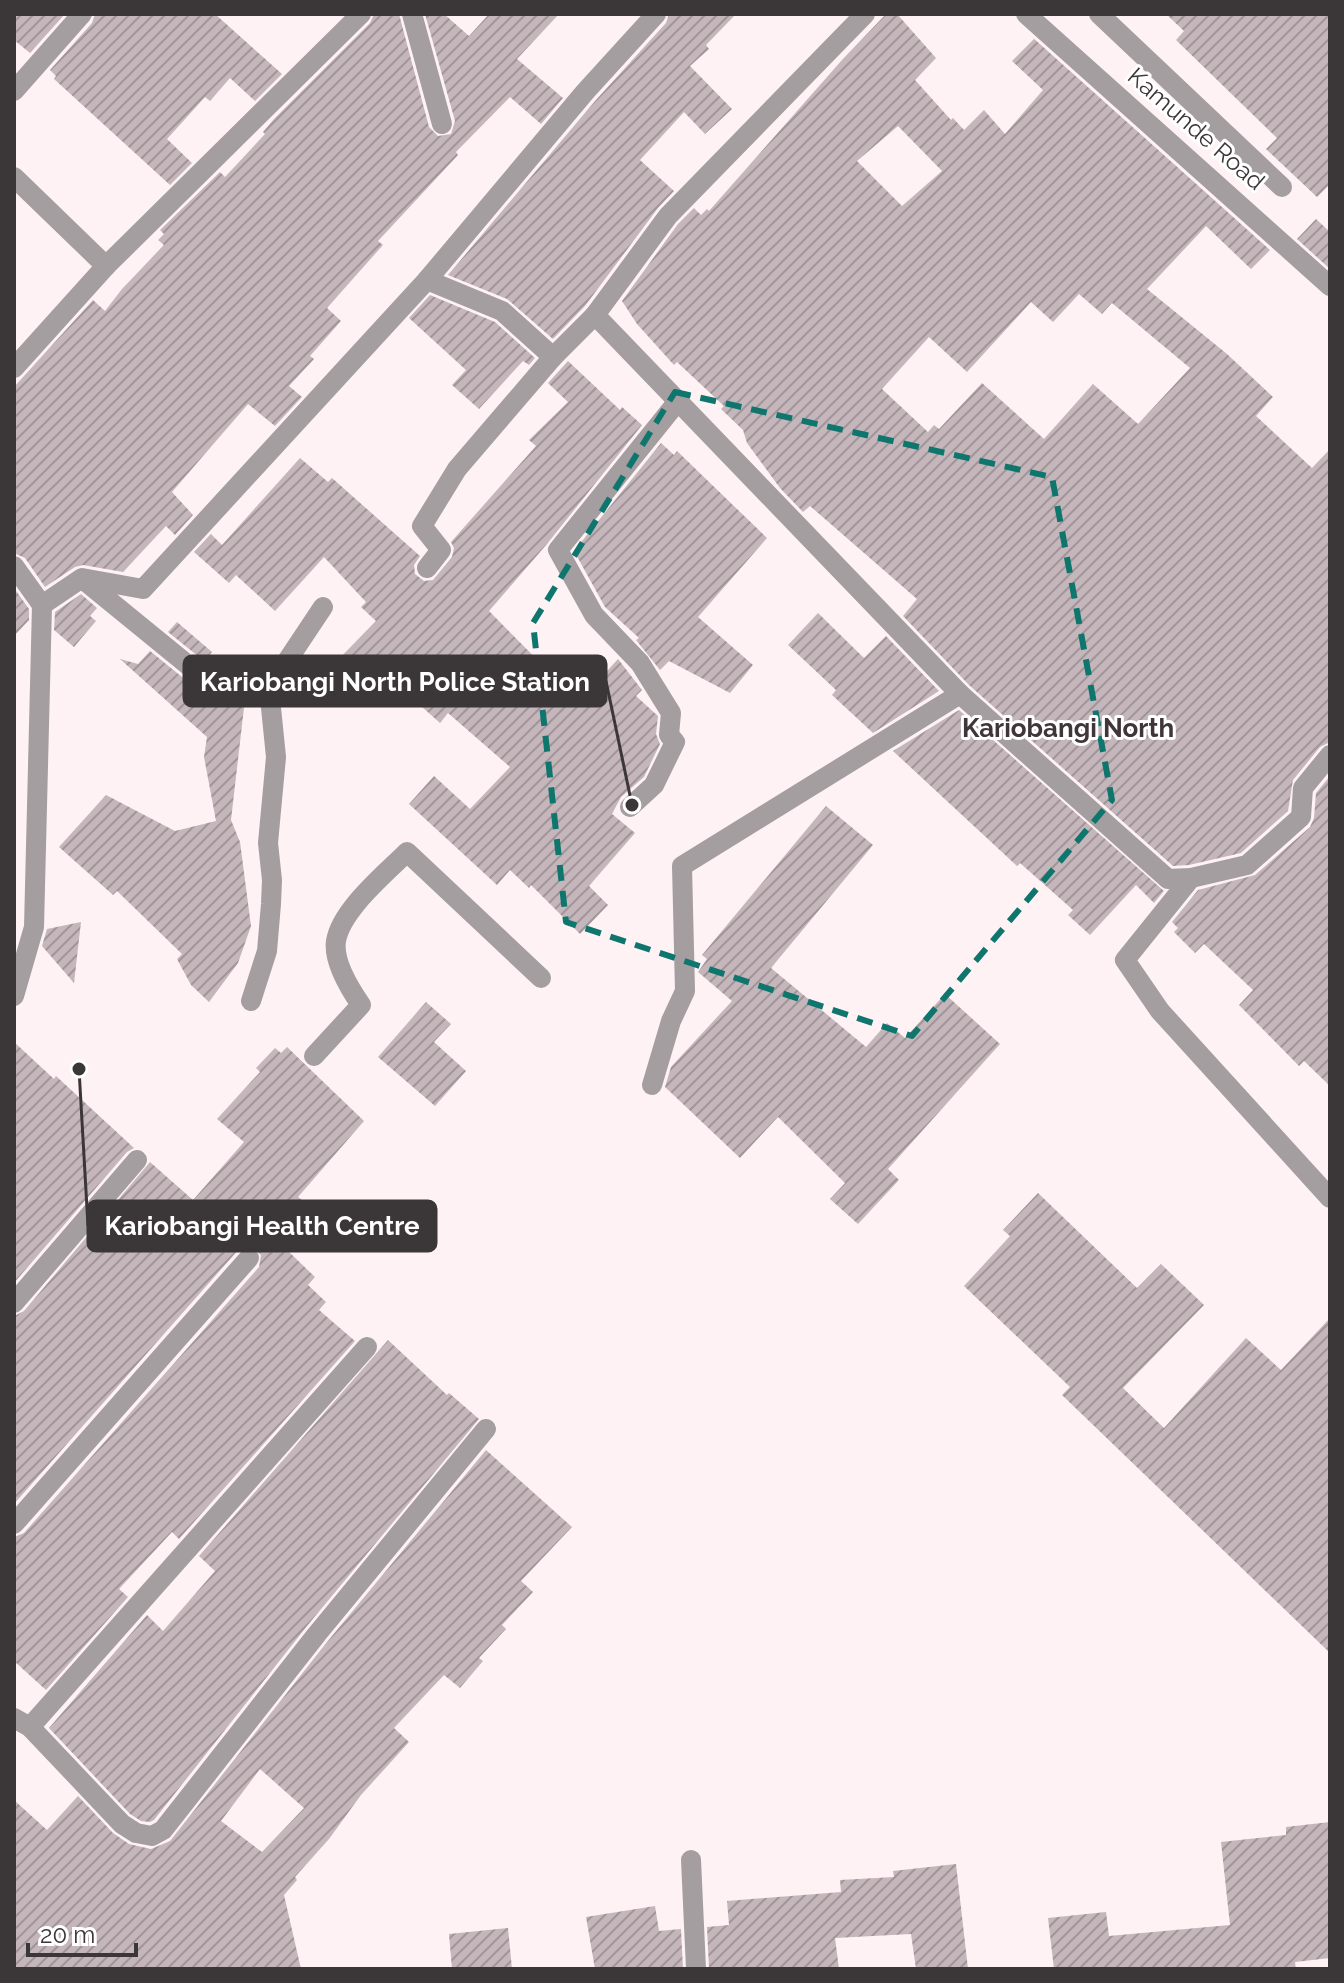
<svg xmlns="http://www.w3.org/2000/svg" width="1344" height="1983" viewBox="0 0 1344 1983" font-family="Raleway,sans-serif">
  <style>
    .building { fill: url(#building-hatch); fill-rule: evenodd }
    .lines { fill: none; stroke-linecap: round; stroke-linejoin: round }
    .service { stroke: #a49ea0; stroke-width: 20 }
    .minor { stroke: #a49ea0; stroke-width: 20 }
    .marked { fill: none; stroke: #0f766e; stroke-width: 6; stroke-dasharray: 16 10; stroke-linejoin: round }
    .labels { text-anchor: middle; stroke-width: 6; stroke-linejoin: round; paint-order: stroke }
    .street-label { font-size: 24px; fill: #3b3638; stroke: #fff }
    .neighbourhood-label { font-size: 26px; font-weight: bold; fill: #403539; stroke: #fff }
    .leader { fill: none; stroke: #3b3638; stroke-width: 3 }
    .callout-dot { fill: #3b3638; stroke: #fff; stroke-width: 3 }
    .callout { fill: #3b3638; stroke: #3b3638; stroke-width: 3 }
    .callout-label { font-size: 26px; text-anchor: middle; font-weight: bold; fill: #fff }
  </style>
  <defs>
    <pattern id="building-hatch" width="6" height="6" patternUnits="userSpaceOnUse" patternTransform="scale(2)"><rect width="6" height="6" fill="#c5b6bb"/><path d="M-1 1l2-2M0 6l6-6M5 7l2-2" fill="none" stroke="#a19599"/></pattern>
  </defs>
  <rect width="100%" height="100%" fill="#fef2f5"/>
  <g class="building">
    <path d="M14,14H65L30,53L14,40Z"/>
    <path d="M95,14H215L282,74L255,101L230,78L210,101L205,97L167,139L192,163L170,185L54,79L56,76L50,70L92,23Z"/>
    <path d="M374,14H399L429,127L438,136L451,134L455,121L425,14H444L469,36L489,14H559L517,59L563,98L541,124L510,97L456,152L458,155L378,241L383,245L327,308L341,321L310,356L314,359L289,386L302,397L275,426L248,404L172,492L193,515L175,535L166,526L123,572L83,565L75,567L45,587L25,558L14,553V387L93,300L105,311L122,289L164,245L158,240L164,234L160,230L220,172L225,177L265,134L263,132L274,119L370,23Z"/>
    <path d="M669,14H736L706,45L709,49L690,66L732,109L705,134L684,112L640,160L674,191L658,208L585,306L553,339L507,299L448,275L595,101L666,23Z"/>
    <path d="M886,14H897L936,58L915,80L951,120L953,118L964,130L984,110L1005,134L1043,90L1012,61L1034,39L1032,37L1270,250L1251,269L1206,226L1147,289L1227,354L1273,397L1256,416L1312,468L1330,449V742L1320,747L1293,780L1288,811L1241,853L1189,865L1173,866L969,685L903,616L917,599L810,506L803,512L780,488L747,443L743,430L721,409L724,406L677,362L674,365L637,324L622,301L678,224L694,208L701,215L707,209L709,211L842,60ZM898,126L942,171L902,206L857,161ZM1079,294L1102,314L1112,303L1190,368L1138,424L1093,384L1044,439L982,383L939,429L934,425L928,432L882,389L929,337L967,372L1031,302L1053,322Z"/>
    <path d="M1166,14H1330V184L1317,197L1266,149L1277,138L1176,40L1184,31Z"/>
    <path d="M1316,219L1330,232V269L1297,239Z"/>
    <path d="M430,295L495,322L535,358L529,365L523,361L479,409L452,385L466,370L409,318Z"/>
    <path d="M568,361L620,410L622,407L642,425L547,544L489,611L579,702L618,659L642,690L636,696L658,716L656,734L660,744L644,777L621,797L612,814L635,833L589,886L608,905L580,934L531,885L529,888L510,870L497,885L409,804L434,776L470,809L510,767L448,713L440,723L375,665L357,684L336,662L376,621L361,607L366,602L324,557L275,611L236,575L229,583L194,552L211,534L222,545L300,458L328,482L332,478L420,556L414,565L415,574L424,581L433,580L452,557L454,548L451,542L536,446L529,440L568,402L548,383Z"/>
    <path d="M661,443L674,455L677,451L767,538L698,617L753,665L730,693L669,661L660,670L636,640L639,638L605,607L574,551Z"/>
    <path d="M14,588L29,609V620L14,636Z"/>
    <path d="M81,594L97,608L90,616L96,621L74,647L54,630L55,612Z"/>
    <path d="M818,613L864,658L886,636L939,691L873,733L832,695L836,690L788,645Z"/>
    <path d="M177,622L212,652L204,661L168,632Z"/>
    <path d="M150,651L203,694L245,699L231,820L240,842L251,926L238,963L209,1002L191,985L177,959L182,954L117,891L113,895L59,847L106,795L175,831L216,821L204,757L207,737L120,659L138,664Z"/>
    <path d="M959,710L1164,891L1154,903L1136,885L1090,935L1068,915L1073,910L1020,863L1017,866L893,751Z"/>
    <path d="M1330,776V1086L1304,1061L1299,1066L1239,1005L1253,990L1204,944L1195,953L1174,932L1178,928L1172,922L1198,890L1255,875L1310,827L1314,818L1316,793Z"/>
    <path d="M826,806L873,845L771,968L866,1047L887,1023L905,1038L945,994L1000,1044L888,1169L899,1180L858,1224L830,1199L845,1183L778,1117L740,1158L665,1087L671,1067L732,1001L698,972L707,959L702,955Z"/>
    <path d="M81,922L74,983L42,946L47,929Z"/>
    <path d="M426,1002L451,1024L434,1042L466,1071L435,1106L378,1057Z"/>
    <path d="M14,1042L54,1079L56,1076L134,1148L127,1152L14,1283Z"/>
    <path d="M287,1047L364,1121L298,1197L318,1213L287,1250L315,1277L308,1285L326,1302L319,1310L355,1341L179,1539L172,1532L119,1589L128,1597L46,1690L14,1661V1537L24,1533L259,1267L261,1255L252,1246L239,1249L14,1504V1316L24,1311L150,1162L193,1200L244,1142L217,1119L260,1072L256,1068L275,1048L281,1053Z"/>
    <path d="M1038,1193L1137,1288L1161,1264L1204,1305L1123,1388L1164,1428L1246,1338L1281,1370L1330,1318V1653L1062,1395L1070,1387L964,1286L1010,1236L1003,1230Z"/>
    <path d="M388,1340L447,1395L449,1393L479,1419L307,1626L154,1820L150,1822L141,1821L130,1814L49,1728L147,1615L163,1631L215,1571L199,1556Z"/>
    <path d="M486,1450L572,1527L521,1581L533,1592L502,1625L506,1629L479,1658L483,1661L460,1688L444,1675L394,1728L409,1742L361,1795L329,1839L295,1877L297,1880L284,1895L301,1969H14V1800L47,1830L78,1796L113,1833L129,1844L151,1849L170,1841L327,1642ZM260,1769L304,1808L262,1852L221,1821Z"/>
    <path d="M1330,1822V1958L1295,1962L1296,1969H1054L1048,1918L1106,1912L1109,1936L1230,1925L1221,1842L1286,1835V1827Z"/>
    <path d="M956,1864L968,1969H916L911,1934L835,1938L839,1969H709L707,1927L729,1925L727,1901L841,1892L840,1880L894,1877L893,1871Z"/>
    <path d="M655,1906L659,1931L681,1929L683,1969H595L586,1917Z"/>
    <path d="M508,1928L512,1969H452L449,1934Z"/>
  </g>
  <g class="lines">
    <g class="service">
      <path d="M1191,878L1125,960L1160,1011L1330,1198"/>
      <path d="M652,1085L671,1021L685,991L682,866L960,694"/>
    </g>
    <g class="minor">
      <path d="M412,14L442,124"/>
      <path d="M1026,14L1330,286"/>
      <path d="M1099,14L1282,187"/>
      <path d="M14,91L82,14"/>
      <path d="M14,177L106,266"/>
      <path d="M427,280L502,311L553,357L595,315L960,694L1168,879L1191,878L1247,865L1301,817L1303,788L1330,755"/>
      <path d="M595,315L668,216L865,14"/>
      <path d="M14,368L106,266L361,14"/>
      <path d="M14,566L42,605"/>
      <path d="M427,568L441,550L422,526L457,469L553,357"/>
      <path d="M85,581L210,683L269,688"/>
      <path d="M630,807L654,785L675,742L669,735L671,713L640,663L594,615L558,550L678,401"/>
      <path d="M14,996L34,927L42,605L82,578L143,589L427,280L585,92L656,14"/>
      <path d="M251,1001L267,951L271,904L272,880L268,843L276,757L269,688L323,607"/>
      <path d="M314,1056L361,1005C350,989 333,961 336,941C341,910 385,874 407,852L541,978"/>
      <path d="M14,1303L137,1160"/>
      <path d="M14,1524L249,1258"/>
      <path d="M14,1718L30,1727L122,1824L136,1833L152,1836L163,1830L317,1634L486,1429"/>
      <path d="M30,1727L367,1347"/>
      <path d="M691,1860L696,1969"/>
    </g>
  </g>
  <path class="marked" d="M675,392L1052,477L1112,800L912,1036L566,922L533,623Z"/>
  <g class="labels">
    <g class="street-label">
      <text transform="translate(1196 129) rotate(41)" y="8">Kamunde Road</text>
    </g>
    <g class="neighbourhood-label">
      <text x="1068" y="737">Kariobangi North</text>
    </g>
  </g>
  <path class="leader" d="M632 805L606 681M79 1069L88 1226"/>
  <g class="callout-dot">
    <circle cx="632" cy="805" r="8"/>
    <circle cx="79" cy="1069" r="8"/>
  </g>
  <g class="callout">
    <rect x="184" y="656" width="422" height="50" rx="8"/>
    <rect x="88" y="1201" width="348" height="50" rx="8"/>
  </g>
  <g class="callout-label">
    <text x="395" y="691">Kariobangi North Police Station</text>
    <text x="262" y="1235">Kariobangi Health Centre</text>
  </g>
  <rect width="1344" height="1983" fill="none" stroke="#3b3638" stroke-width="32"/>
  <path d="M28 1943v12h108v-12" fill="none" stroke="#3b3638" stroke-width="4"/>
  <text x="40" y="1943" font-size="24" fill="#3b3638" stroke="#ffffff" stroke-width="6" paint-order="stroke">20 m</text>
</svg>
